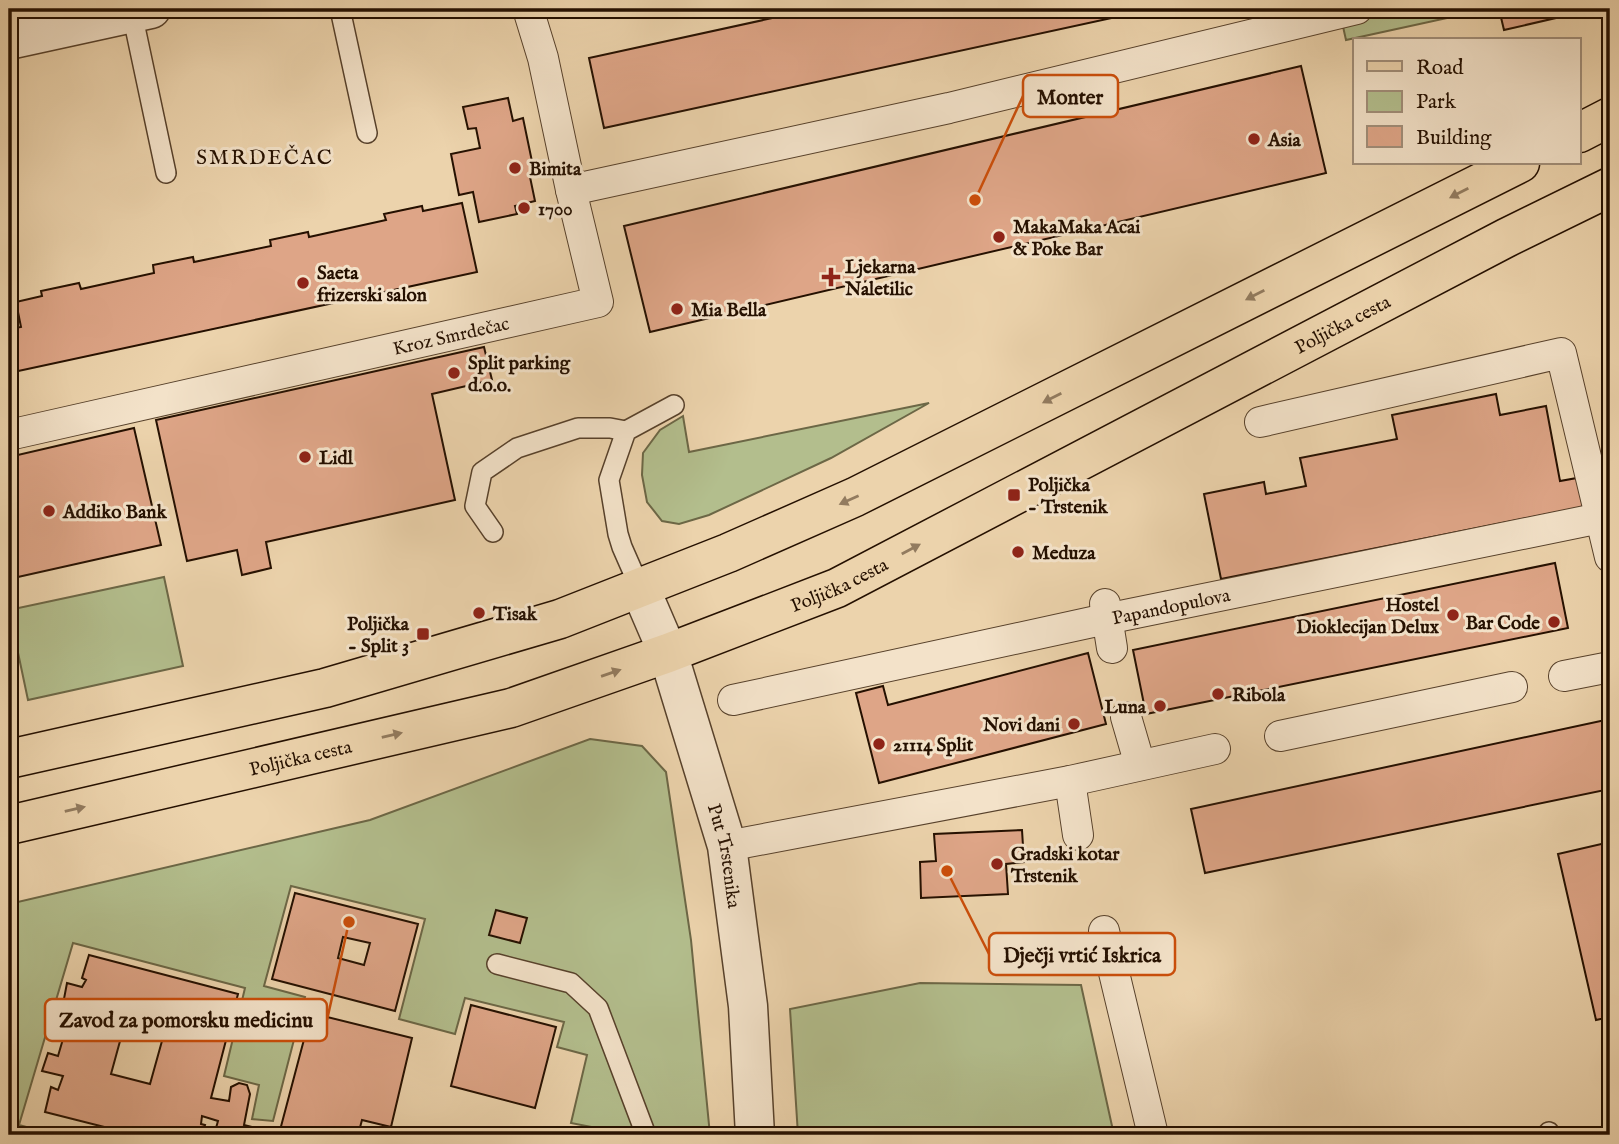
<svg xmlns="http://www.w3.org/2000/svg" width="1619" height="1144" viewBox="0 0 1619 1144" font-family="'IM FELL English',serif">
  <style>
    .green { fill: #b3be8d; stroke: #6c6746; stroke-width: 2 }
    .building { fill: #dea587; stroke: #251000; stroke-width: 2; fill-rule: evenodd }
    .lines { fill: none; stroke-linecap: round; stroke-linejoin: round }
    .service-casing { stroke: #57412b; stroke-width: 22 }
    .pedestrian-casing { stroke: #57412b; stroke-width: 32 }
    .minor-casing { stroke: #57412b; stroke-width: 41 }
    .primary-casing { stroke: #251000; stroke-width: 41 }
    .service { stroke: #f3e2c9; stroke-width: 19 }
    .pedestrian { stroke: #f3e2c9; stroke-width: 30 }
    .minor { stroke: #f3e2c9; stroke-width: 38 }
    .primary { stroke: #ecd3ac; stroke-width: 38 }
    .oneway { fill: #927b5f }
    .poi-dot { fill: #8f2418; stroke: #f3e2c9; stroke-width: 2.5 }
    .labels { text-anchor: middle; stroke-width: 6; stroke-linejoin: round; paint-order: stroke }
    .poi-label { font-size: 19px; font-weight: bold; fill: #251000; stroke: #f3e2c9; text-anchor: start }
    .street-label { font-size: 19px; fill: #251000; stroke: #f3e2c9 }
    .neighbourhood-label { font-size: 21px; letter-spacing: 2px; fill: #251000; stroke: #f3e2c9 }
    .leader { fill: none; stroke: #cb4e0a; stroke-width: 2.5 }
    .callout-dot { fill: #cb4e0a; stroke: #f3e2c9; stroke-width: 2.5 }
    .callout { fill: #f3e2c9; stroke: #cb4e0a; stroke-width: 2.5 }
    .callout-label { font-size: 21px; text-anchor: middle; font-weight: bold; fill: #251000 }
  </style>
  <rect width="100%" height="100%" fill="#ecd3ac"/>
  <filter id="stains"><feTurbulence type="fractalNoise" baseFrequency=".00286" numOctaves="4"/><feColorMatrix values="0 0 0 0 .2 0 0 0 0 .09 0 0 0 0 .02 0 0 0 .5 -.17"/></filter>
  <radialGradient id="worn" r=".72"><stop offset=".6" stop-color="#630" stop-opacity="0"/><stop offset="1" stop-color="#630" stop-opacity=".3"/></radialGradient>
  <g class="green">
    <path d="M1404,9H1484V10L1346,40L1342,22Z"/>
    <path d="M929,403L831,458L709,515L679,524L662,521L647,502L642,475L643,453L660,430L683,416L689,452Z"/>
    <path d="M164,577L183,666L28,700L9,610Z"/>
    <path d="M590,739L642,746L666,772L691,940L710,1135H632L571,1123L587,1055L557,1047L564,1022L465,998L455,1034L399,1019L425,919L291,886L264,986L305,997L273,1121L252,1119L259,1085L224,1076L245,988L73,943L19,1125L56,1135H9V904L370,820Z"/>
    <path d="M920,983L1081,985L1114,1135H798L790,1009Z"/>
  </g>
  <g class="building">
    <path d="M814,9H1153L604,128L589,58Z"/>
    <path d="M1499,9H1595L1504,30Z"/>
    <path d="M1301,66L1326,173L650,332L624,226Z"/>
    <path d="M508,98L513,121L523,118L535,176L530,177L535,201L515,206L517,214L479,222L473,192L459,195L451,154L480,148L476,128L468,129L463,107Z"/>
    <path d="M462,203L477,272L9,373V329L21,327L16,302L42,296L41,291L79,283L81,289L154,273L153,265L193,257L194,262L271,246L270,240L308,232L309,237L386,220L384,214L422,206L423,211Z"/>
    <path d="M484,347L492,380L432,394L455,500L266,542L271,568L242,575L237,550L187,561L156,420Z"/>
    <path d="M1496,394L1500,415L1546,406L1560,481L1577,478L1583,507L1221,579L1204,494L1264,482L1266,494L1306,486L1300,458L1397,439L1392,415Z"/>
    <path d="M134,428L161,545L9,579V457Z"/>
    <path d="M1555,563L1568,628L1146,714L1133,650Z"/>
    <path d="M1088,653L1106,724L879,783L856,693L883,686L888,705Z"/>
    <path d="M1610,719V789L1205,873L1191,809Z"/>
    <path d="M1022,830L1024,862L1006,864L1008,894L921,898L920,862L936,861L934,834Z"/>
    <path d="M1610,842V1017L1596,1020L1558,854Z"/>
    <path d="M295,893L418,924L395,1011L272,979ZM343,937L370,943L364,965L338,958Z"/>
    <path d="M496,910L527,918L520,943L489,935Z"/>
    <path d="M89,955L238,994L211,1098L229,1101L231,1087L239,1083L247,1085L250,1094L244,1125L279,1134L311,1013L412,1038L391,1127L362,1120L358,1135H214L218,1121L202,1116L201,1124L205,1125L202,1135H136L45,1112L51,1087L58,1090L63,1076L42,1071L48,1053L58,1056L73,1005L63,1004L67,983L82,987L86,980L82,978ZM128,1012L167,1023L150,1084L111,1074Z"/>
    <path d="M471,1005L556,1027L535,1108L451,1086Z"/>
  </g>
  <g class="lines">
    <g class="service-casing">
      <g id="service">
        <path d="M340,9L367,133"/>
        <path d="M132,13L166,173"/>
        <path d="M493,532L475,506L482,472L517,448L578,428H610L626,431"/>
        <path d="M640,588L622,547L618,534L609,480L626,431L674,405"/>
        <path d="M497,964L571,983L598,1008L646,1135"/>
        <path d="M1549,1132L1551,1135"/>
      </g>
    </g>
    <g class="pedestrian-casing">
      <g id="pedestrian">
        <path d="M571,190L949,108L1357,9"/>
        <path d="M1260,422L1561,353L1610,557"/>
        <path id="s1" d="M9,435L598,302L571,190L543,58L528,9"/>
        <path d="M1105,604L1112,648"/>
        <path d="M1564,676L1610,667"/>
        <path id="s2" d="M733,700L1106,619L1610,516"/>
        <path d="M1126,717L1140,765"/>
        <path d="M1280,736L1512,687"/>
        <path d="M1070,781L1078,835"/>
        <path d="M727,846L1070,781L1215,749"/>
        <path d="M1104,931L1153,1135"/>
      </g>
    </g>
    <g class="minor-casing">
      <g id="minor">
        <path d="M9,40L151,9"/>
        <path id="s3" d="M640,588L668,653L727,846L748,1006L755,1135"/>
      </g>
    </g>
    <g class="primary-casing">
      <g id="primary">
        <path d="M1579,133L1610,117"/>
        <path d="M9,759L325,688L560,619L728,553L855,497L1520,163"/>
        <path id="s4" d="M9,825L511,708L668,653L837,588L1506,238L1610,187"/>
      </g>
    </g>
    <use href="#service" class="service"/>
    <use href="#pedestrian" class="pedestrian"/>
    <use href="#minor" class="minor"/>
    <use href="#primary" class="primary"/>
  </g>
  <defs><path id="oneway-solid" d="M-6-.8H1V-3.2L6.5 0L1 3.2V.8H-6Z" transform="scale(1.75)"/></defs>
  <g class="oneway">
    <use href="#oneway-solid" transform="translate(1459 193) rotate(153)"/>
    <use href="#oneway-solid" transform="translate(1255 295) rotate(153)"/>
    <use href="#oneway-solid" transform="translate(1052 398) rotate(153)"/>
    <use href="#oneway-solid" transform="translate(849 500) rotate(156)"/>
    <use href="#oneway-solid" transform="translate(911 549) rotate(-28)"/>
    <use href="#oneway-solid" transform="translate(611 673) rotate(-19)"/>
    <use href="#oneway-solid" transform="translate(392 735) rotate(-13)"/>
    <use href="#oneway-solid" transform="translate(75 809) rotate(-13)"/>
  </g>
  <g class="poi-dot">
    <circle cx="1254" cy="139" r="7"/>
    <circle cx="515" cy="168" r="7"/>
    <circle cx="524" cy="208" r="7"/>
    <circle cx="999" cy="237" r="7"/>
    <path d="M827.5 266.5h7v7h7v7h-7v7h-7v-7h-7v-7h7z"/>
    <circle cx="303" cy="283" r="7"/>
    <circle cx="677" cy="309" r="7"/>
    <circle cx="454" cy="373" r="7"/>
    <circle cx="305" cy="457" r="7"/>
    <rect x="1007" y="488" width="14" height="14" rx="3.5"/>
    <circle cx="49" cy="511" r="7"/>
    <circle cx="1018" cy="552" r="7"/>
    <circle cx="479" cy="613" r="7"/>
    <circle cx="1453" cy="615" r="7"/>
    <circle cx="1554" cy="622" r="7"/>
    <rect x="416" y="627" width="14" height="14" rx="3.5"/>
    <circle cx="1218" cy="694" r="7"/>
    <circle cx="1160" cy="706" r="7"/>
    <circle cx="1074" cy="724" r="7"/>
    <circle cx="879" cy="744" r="7"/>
    <circle cx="997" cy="864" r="7"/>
  </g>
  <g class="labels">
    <g class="poi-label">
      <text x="1268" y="146">Asia</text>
      <text x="529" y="175">Bimita</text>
      <text x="538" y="215">1700</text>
      <text x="1013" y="233">MakaMaka Acai<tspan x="1013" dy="22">&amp; Poke Bar</tspan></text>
      <text x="845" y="273">Ljekarna<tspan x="845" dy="22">Naletilic</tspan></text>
      <text x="317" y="279">Saeta<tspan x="317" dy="22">frizerski salon</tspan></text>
      <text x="691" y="316">Mia Bella</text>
      <text x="468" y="369">Split parking<tspan x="468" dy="22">d.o.o.</tspan></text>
      <text x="319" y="464">Lidl</text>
      <text x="1028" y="491">Poljička<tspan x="1028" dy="22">- Trstenik</tspan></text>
      <text x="63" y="518">Addiko Bank</text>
      <text x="1032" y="559">Meduza</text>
      <text x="1439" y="611" text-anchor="end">Hostel<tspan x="1439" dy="22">Dioklecijan Delux</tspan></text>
      <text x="493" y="620">Tisak</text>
      <text x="1540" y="629" text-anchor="end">Bar Code</text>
      <text x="409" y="630" text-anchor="end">Poljička<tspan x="409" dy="22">- Split 3</tspan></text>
      <text x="1232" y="701">Ribola</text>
      <text x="1146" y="713" text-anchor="end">Luna</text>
      <text x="1060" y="731" text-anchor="end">Novi dani</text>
      <text x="893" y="751">21114 Split</text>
      <text x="1011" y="860">Gradski kotar<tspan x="1011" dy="22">Trstenik</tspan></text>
    </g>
    <g class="street-label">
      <text dy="7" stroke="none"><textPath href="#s4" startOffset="1433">Poljička cesta</textPath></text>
      <text dy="7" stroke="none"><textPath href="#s1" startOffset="453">Kroz Smrdečac</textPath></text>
      <text dy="7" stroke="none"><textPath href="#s4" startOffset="866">Poljička cesta</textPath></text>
      <text dy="7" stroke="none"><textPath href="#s2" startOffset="448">Papandopulova</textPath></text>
      <text dy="7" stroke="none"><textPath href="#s4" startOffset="299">Poljička cesta</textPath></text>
      <text dy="7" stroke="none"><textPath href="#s3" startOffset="282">Put Trstenika</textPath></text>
    </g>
    <g class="neighbourhood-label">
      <text x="265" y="164">SMRDEČAC</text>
    </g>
  </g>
  <path class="leader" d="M975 200L1023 96M947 871L989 954M349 922L327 1020"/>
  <g class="callout-dot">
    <circle cx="975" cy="200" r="7"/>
    <circle cx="947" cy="871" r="7"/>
    <circle cx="349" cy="922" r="7"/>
  </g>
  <g class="callout">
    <rect x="1023" y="75" width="95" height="42" rx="7"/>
    <rect x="989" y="933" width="186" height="42" rx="7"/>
    <rect x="45" y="999" width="282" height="42" rx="7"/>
  </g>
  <g class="callout-label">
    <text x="1070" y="104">Monter</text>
    <text x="1082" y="962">Dječji vrtić Iskrica</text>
    <text x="186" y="1027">Zavod za pomorsku medicinu</text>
  </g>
  <rect width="1619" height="1144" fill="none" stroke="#ecd3ac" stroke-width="35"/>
  <rect x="10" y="10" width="1598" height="1123" fill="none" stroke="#251000" stroke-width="3.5"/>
  <rect x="18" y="18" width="1584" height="1109" fill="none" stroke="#251000" stroke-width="2"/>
  <rect x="1353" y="38" width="228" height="126" fill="#f3e2c9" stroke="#a18e79" stroke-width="2"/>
  <rect x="1367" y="61" width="35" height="10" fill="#ecd3ac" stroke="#a18e79" stroke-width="2"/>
  <text x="1416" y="74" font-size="21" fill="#251000">Road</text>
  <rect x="1367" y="91" width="35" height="21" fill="#b3be8d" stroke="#a18e79" stroke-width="2"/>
  <text x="1416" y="108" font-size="21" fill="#251000">Park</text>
  <rect x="1367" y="126" width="35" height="21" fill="#dea587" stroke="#a18e79" stroke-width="2"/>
  <text x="1416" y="144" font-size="21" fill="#251000">Building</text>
  <rect width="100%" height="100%" filter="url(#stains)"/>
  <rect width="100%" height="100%" fill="url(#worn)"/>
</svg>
